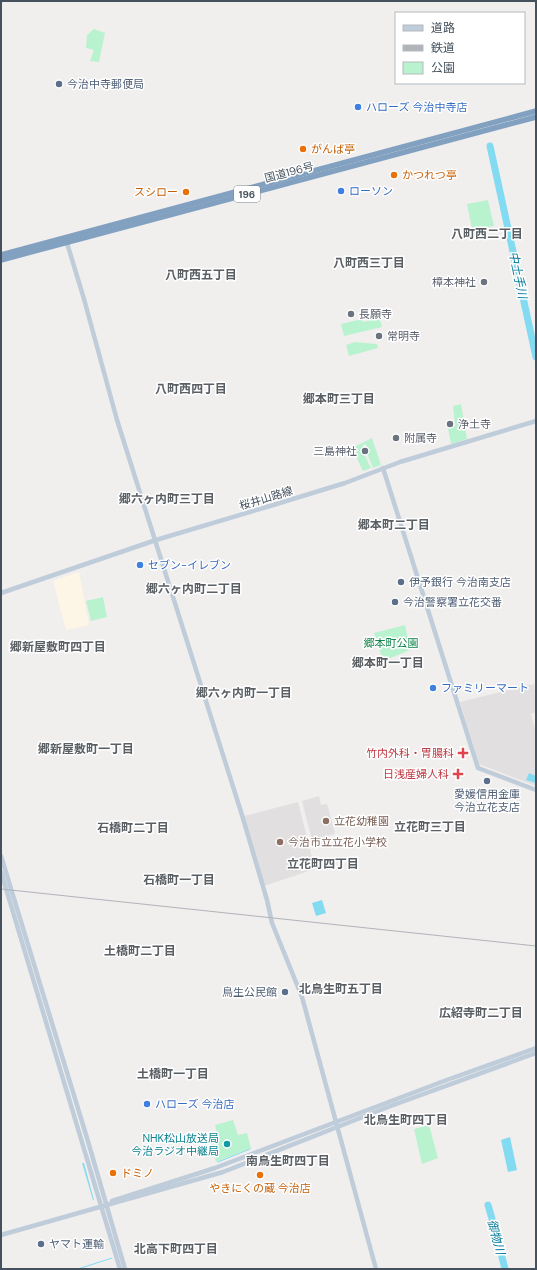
<svg xmlns="http://www.w3.org/2000/svg" width="537" height="1270" viewBox="0 0 537 1270" font-family="'DM Sans','Noto Sans JP',sans-serif">
  <style>
    .commercial { fill: #fdf6e6 }
    .education { fill: #e2dfe0 }
    .green { fill: #b9f2cf }
    .water { fill: #83dbf2 }
    .lines { fill: none; stroke-linecap: round; stroke-linejoin: round }
    .stream { stroke: #83dbf2; stroke-width: 1 }
    .river { stroke: #83dbf2; stroke-width: 7 }
    .secondary { stroke: #bfccd9; stroke-width: 4.5 }
    .highway { stroke: #82a1c1; stroke-width: 5.5 }
    .rail { stroke: #b0b4b9; stroke-width: 1 }
    .service-dot { fill: #5c6f8a; stroke: #fff; stroke-width: 1.5 }
    .shop-dot { fill: #3f7fe0; stroke: #fff; stroke-width: 1.5 }
    .food-dot { fill: #e8710a; stroke: #fff; stroke-width: 1.5 }
    .worship-dot { fill: #6b7280; stroke: #fff; stroke-width: 1.5 }
    .health-dot { fill: #e0444e; stroke: #fff; stroke-width: 1.5 }
    .education-dot { fill: #8d6e63; stroke: #fff; stroke-width: 1.5 }
    .culture-dot { fill: #0f9aa8; stroke: #fff; stroke-width: 1.5 }
    .labels { text-anchor: middle; stroke-width: 3; stroke-linejoin: round; paint-order: stroke }
    .shield { fill: #fff; stroke: #7d868e; stroke-width: 1 }
    .shield-label { font-size: 10px; font-weight: bold; fill: #45525d }
    .service-label { font-size: 11px; fill: #4e5e75; stroke: #fff; text-anchor: start }
    .shop-label { font-size: 11px; fill: #366cbe; stroke: #fff; text-anchor: start }
    .food-label { font-size: 11px; fill: #c56008; stroke: #fff; text-anchor: start }
    .street-label { font-size: 11px; fill: #45525d; stroke: #fff }
    .worship-label { font-size: 11px; fill: #5b616d; stroke: #fff; text-anchor: start }
    .park-label { font-size: 11px; fill: #10844a; stroke: #fff }
    .health-label { font-size: 11px; fill: #be3a42; stroke: #fff; text-anchor: end }
    .education-label { font-size: 11px; fill: #785e54; stroke: #fff; text-anchor: start }
    .culture-label { font-size: 11px; fill: #0d838f; stroke: #fff; text-anchor: end }
    .neighbourhood-label { font-size: 12px; font-weight: bold; fill: #5a5f64; stroke: #fff }
    .water-label { font-size: 12px; font-style: italic; fill: #047c9b; stroke: #fff }
  </style>
  <rect width="100%" height="100%" fill="#f1eeee"/>
  <path class="commercial" d="M79,572L89,625L66,630L53,581Z"/>
  <g class="education">
    <path d="M534,684L536,712L531,714L536,733V786L479,764L460,702Z"/>
    <path d="M319,796L321,805L327,804L335,834L312,840L302,801Z"/>
    <path d="M298,802L315,869L264,886L244,816Z"/>
  </g>
  <g class="green">
    <path d="M94,29L105,33L99,62L90,61L94,50L86,48L87,35Z"/>
    <path d="M488,200L494,226L472,229L467,204Z"/>
    <path d="M380,318L382,327L344,336L341,324L362,319L363,322Z"/>
    <path d="M355,342L377,344L378,348L349,356L346,345Z"/>
    <path d="M461,404L467,439L451,444L448,428L455,426L453,406Z"/>
    <path d="M372,438L381,465L373,468L367,453L370,451L365,444L363,445L364,448L360,450L362,455L364,454L371,468L363,471L352,448Z"/>
    <path d="M103,597L107,617L91,621L86,601Z"/>
    <path d="M405,625L410,650L383,661L374,633Z"/>
    <path d="M233,1120L238,1135L247,1133L251,1148L216,1162L211,1142L219,1140L215,1125Z"/>
    <path d="M429,1125L438,1158L422,1164L414,1129Z"/>
  </g>
  <g class="water">
    <path d="M529,773L536,776V783L526,780Z"/>
    <path d="M322,900L326,913L316,916L312,903Z"/>
    <path d="M510,1137L517,1170L508,1172L501,1140Z"/>
    <path d="M82,1163H84L94,1200H93Z"/>
  </g>
  <g class="lines">
    <g class="stream">
      <path d="M218,1162L250,1149"/>
      <path d="M78,1269L112,1258"/>
    </g>
    <g class="river">
      <path d="M490,146L536,357"/>
      <path d="M488,1205L495,1229L505,1269"/>
    </g>
    <g class="secondary">
      <path d="M67,243L84,299L117,420L242,815L267,900L272,923L302,997L376,1269"/>
      <path d="M383,468L478,768L536,790"/>
      <path d="M1,593L156,540L270,506L345,483L400,462L536,421"/>
      <path d="M1,856L87,1138L125,1269"/>
      <path d="M1,872L120,1269"/>
      <path d="M112,1201L215,1168L444,1081L536,1048"/>
      <path d="M1,1235L223,1172L388,1107L536,1053"/>
    </g>
    <g class="highway">
      <path d="M1,255L536,111"/>
      <path d="M1,260L536,117"/>
    </g>
    <path class="rail" d="M1,889L536,946"/>
  </g>
  <g class="service-dot">
    <circle cx="59" cy="84" r="4"/>
    <circle cx="401" cy="582" r="4"/>
    <circle cx="395" cy="602" r="4"/>
    <circle cx="487" cy="781" r="4"/>
    <circle cx="285" cy="992" r="4"/>
    <circle cx="41" cy="1244" r="4"/>
  </g>
  <g class="shop-dot">
    <circle cx="358" cy="107" r="4"/>
    <circle cx="341" cy="191" r="4"/>
    <circle cx="140" cy="565" r="4"/>
    <circle cx="433" cy="688" r="4"/>
    <circle cx="147" cy="1104" r="4"/>
  </g>
  <g class="food-dot">
    <circle cx="303" cy="149" r="4"/>
    <circle cx="394" cy="175" r="4"/>
    <circle cx="186" cy="192" r="4"/>
    <circle cx="113" cy="1173" r="4"/>
    <circle cx="260" cy="1175" r="4"/>
  </g>
  <g class="worship-dot">
    <circle cx="484" cy="282" r="4"/>
    <circle cx="351" cy="314" r="4"/>
    <circle cx="379" cy="336" r="4"/>
    <circle cx="450" cy="424" r="4"/>
    <circle cx="396" cy="438" r="4"/>
    <circle cx="365" cy="451" r="4"/>
  </g>
  <g class="health-dot">
    <path d="M461 747h4v4h4v4h-4v4h-4v-4h-4v-4h4z"/>
    <path d="M456 768h4v4h4v4h-4v4h-4v-4h-4v-4h4z"/>
  </g>
  <g class="education-dot">
    <circle cx="326" cy="821" r="4"/>
    <circle cx="280" cy="842" r="4"/>
  </g>
  <circle class="culture-dot" cx="227" cy="1144" r="4"/>
  <g class="labels">
    <rect class="shield" x="234" y="186" width="26" height="16" rx="3"/>
    <g class="shield-label">
      <text x="247" y="198">196</text>
    </g>
    <g class="service-label">
      <text x="67" y="88">今治中寺郵便局</text>
      <text x="409" y="586">伊予銀行 今治南支店</text>
      <text x="403" y="606">今治警察署立花交番</text>
      <text x="487" y="798" text-anchor="middle">愛媛信用金庫<tspan x="487" dy="13">今治立花支店</tspan></text>
      <text x="277" y="996" text-anchor="end">鳥生公民館</text>
      <text x="49" y="1248">ヤマト運輸</text>
    </g>
    <g class="shop-label">
      <text x="366" y="111">ハローズ 今治中寺店</text>
      <text x="349" y="195">ローソン</text>
      <text x="148" y="569">セブン-イレブン</text>
      <text x="441" y="692">ファミリーマート</text>
      <text x="155" y="1108">ハローズ 今治店</text>
    </g>
    <g class="food-label">
      <text x="311" y="153">がんば亭</text>
      <text x="402" y="179">かつれつ亭</text>
      <text x="178" y="196" text-anchor="end">スシロー</text>
      <text x="121" y="1177">ドミノ</text>
      <text x="260" y="1192" text-anchor="middle">やきにくの蔵 今治店</text>
    </g>
    <g class="street-label">
      <text transform="translate(289 172) rotate(-15)" y="4">国道196号</text>
      <text transform="translate(266 498) rotate(-17)" y="4">桜井山路線</text>
    </g>
    <g class="worship-label">
      <text x="476" y="286" text-anchor="end">樟本神社</text>
      <text x="359" y="318">長願寺</text>
      <text x="387" y="340">常明寺</text>
      <text x="458" y="428">浄土寺</text>
      <text x="404" y="442">附属寺</text>
      <text x="357" y="455" text-anchor="end">三島神社</text>
    </g>
    <g class="park-label">
      <text x="391" y="647">郷本町公園</text>
    </g>
    <g class="health-label">
      <text x="454" y="757">竹内外科・胃腸科</text>
      <text x="449" y="778">日浅産婦人科</text>
    </g>
    <g class="education-label">
      <text x="334" y="825">立花幼稚園</text>
      <text x="288" y="846">今治市立立花小学校</text>
    </g>
    <g class="culture-label">
      <text x="219" y="1142">NHK松山放送局<tspan x="219" dy="13">今治ラジオ中継局</tspan></text>
    </g>
    <g class="neighbourhood-label">
      <text x="487" y="238">八町西二丁目</text>
      <text x="369" y="267">八町西三丁目</text>
      <text x="201" y="279">八町西五丁目</text>
      <text x="191" y="393">八町西四丁目</text>
      <text x="339" y="403">郷本町三丁目</text>
      <text x="167" y="503">郷六ヶ内町三丁目</text>
      <text x="394" y="529">郷本町二丁目</text>
      <text x="194" y="593">郷六ヶ内町二丁目</text>
      <text x="58" y="651">郷新屋敷町四丁目</text>
      <text x="388" y="667">郷本町一丁目</text>
      <text x="244" y="697">郷六ヶ内町一丁目</text>
      <text x="86" y="753">郷新屋敷町一丁目</text>
      <text x="430" y="831">立花町三丁目</text>
      <text x="133" y="832">石橋町二丁目</text>
      <text x="323" y="868">立花町四丁目</text>
      <text x="179" y="884">石橋町一丁目</text>
      <text x="140" y="955">土橋町二丁目</text>
      <text x="341" y="993">北鳥生町五丁目</text>
      <text x="481" y="1017">広紹寺町二丁目</text>
      <text x="173" y="1078">土橋町一丁目</text>
      <text x="406" y="1124">北鳥生町四丁目</text>
      <text x="288" y="1165">南鳥生町四丁目</text>
      <text x="176" y="1253">北高下町四丁目</text>
    </g>
    <g class="water-label">
      <text transform="translate(518 275) rotate(78)" y="4">中土手川</text>
      <text transform="translate(496 1237) rotate(75)" y="4">御物川</text>
    </g>
  </g>
  <rect width="537" height="1270" fill="none" stroke="#45525d" stroke-width="4"/>
  <rect x="395" y="12" width="130" height="72" fill="#ffffff" stroke="#b5babe"/>
  <rect x="403" y="25" width="20" height="6" fill="#bfccd9" stroke="#b5babe"/>
  <text x="431" y="32" font-size="12" fill="#45525d">道路</text>
  <rect x="403" y="45" width="20" height="6" fill="#b0b4b9" stroke="#b5babe"/>
  <text x="431" y="52" font-size="12" fill="#45525d">鉄道</text>
  <rect x="403" y="62" width="20" height="12" fill="#b9f2cf" stroke="#b5babe"/>
  <text x="431" y="72" font-size="12" fill="#45525d">公園</text>
</svg>
